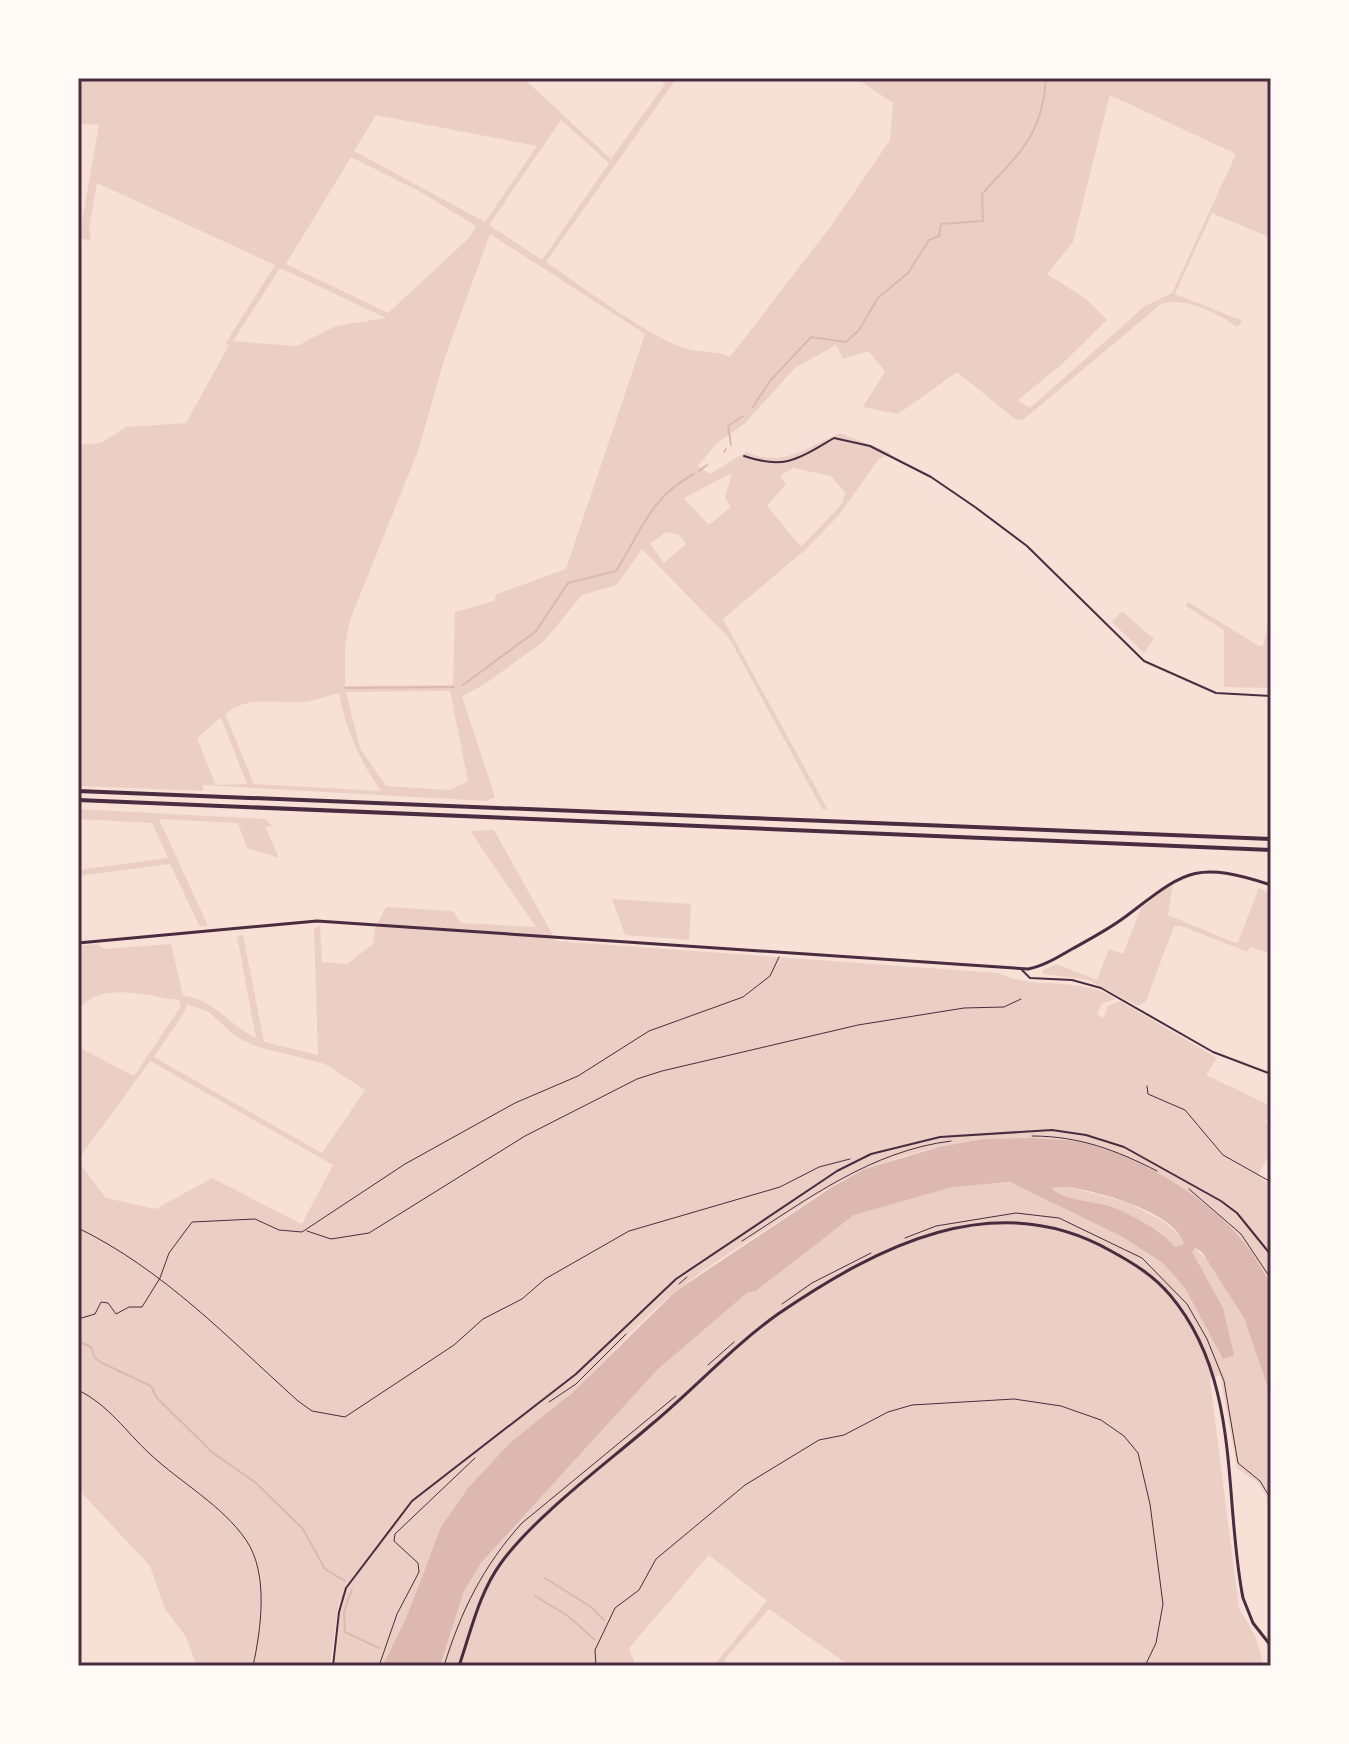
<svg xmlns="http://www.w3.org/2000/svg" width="1349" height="1744" viewBox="0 0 1349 1744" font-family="'Fira Sans',sans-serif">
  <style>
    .green { fill: #ebcfc5; fill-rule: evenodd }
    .water { fill: #dcb8b0; fill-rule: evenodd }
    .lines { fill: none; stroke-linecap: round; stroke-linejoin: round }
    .stream { stroke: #dcb8b0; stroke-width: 2 }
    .path { stroke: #4a2c40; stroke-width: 1 }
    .service { stroke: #4a2c40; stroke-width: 1 }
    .minor { stroke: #4a2c40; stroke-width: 2 }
    .tertiary { stroke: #4a2c40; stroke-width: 2 }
    .secondary { stroke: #4a2c40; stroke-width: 3 }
    .motorway { stroke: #4a2c40; stroke-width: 4 }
    .neatline { fill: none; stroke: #4a2c40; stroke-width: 3 }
  </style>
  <rect width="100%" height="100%" fill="#f7e1d7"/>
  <g class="green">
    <path d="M78,78H523L611,159L665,84L661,78H677L546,262C579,284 654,341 688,349C703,353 715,350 730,357L831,226L890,140L893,103L856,78H1271V238L1212,213L1175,294L1243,321L1237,327C1219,313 1183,296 1161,304L1023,420L1015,419L957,372L898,414L863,407L885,371L868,351L843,359L836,345L795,368L744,424L716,444L698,466L710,474L746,452C785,468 804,448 840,433L891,453L878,460L839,515L805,550L723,619L828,810L822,809L729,638L642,549L617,585L582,595L545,640L485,684L462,696L495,797L486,801L203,785V791L78,786V445L101,443L126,427L186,423L229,345L225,344L275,265L97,183L89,228L91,241L79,238L99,125L78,124ZM1110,95L1236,154L1172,293L1145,306L1030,408L1018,400L1061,365L1107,320L1086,299L1047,274L1073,242ZM376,115L537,146L485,222L354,151ZM561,120L609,163L542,260L489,225ZM351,157L417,190L476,226L470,237L388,313L286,264ZM490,234L645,334L566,569L497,594L494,601L455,612L453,685L345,686V647L350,620L418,451L445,357ZM280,268L386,318L336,326L297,346L233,341ZM793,468L831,476L845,493L842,504L801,547L767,506L786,484L780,476ZM732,473L725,498L731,507L709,525L684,498ZM666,532L679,535L686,544L664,563L650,544ZM450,691L468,781L449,790L386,786L360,748L346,692ZM339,693C346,731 359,759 381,791L254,784L225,714C248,695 273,704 301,702C313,701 327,696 339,693ZM220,718H221L247,784L216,785L197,738Z"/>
    <path d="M1188,602L1259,646H1263L1271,607L1270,688L1224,687V630L1186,606Z"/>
    <path d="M1122,611L1154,639L1144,653L1112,622Z"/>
    <path d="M78,809L265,819L273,827L265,826L279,858L247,848L238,823L159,819L208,926L200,927L170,864L78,876V870L168,858L152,823L78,819Z"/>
    <path d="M494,830L556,941L998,973C1034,991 1082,975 1115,999L1102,1004L1097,1014L1103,1018L1108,1006L1120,1001L1217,1058L1206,1075L1271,1106V1116L1265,1121L1271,1128V1150L1258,1175L1271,1186V1287C1261,1271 1251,1252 1238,1237C1140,1126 998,1117 867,1169C835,1181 807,1203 779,1221C745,1243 710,1264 679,1289C641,1318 610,1356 575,1390C540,1423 500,1450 469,1488C437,1526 424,1572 407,1618C400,1634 389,1649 382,1666H334L341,1587L330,1666H197L186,1637L165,1609L150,1566L78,1489V1161L106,1198L156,1209L212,1178L302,1224L333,1165L150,1061L78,1160V1047L134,1076L181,1006L179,1000C145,996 102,980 78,1010V946L97,944L104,949L171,944L183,996C214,999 229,1025 256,1038L237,936L243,935L264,1042L318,1055L314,928L320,926L322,962L347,964L373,944L375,928L386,907L453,911L461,923L536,927L470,831ZM186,1004L209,1012L236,1037L255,1046L325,1064L365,1090L322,1153L154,1057L186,1010Z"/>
    <path d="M1173,883L1168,915L1235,943L1238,942L1259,888L1271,894V954L1250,947L1248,952L1181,926H1174L1146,1001L1138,1006L1088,980L1043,974V970L1057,964L1097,980L1109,949L1123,954L1141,908Z"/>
    <path d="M612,899L691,904L689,940L625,935Z"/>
    <path d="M1023,1182L1051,1188L1069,1187L1129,1203L1164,1222L1211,1263L1244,1318L1271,1397V1504L1258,1483L1237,1468L1220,1375L1210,1380L1239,1608L1255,1636L1264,1666H850L769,1609L724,1660L729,1666H713L767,1601L709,1555L629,1648L636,1666H440L464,1591L481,1563L657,1370L747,1293L756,1291L854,1215L952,1186Z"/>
  </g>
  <path class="water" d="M1035,1138C1051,1140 1069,1139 1084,1143C1152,1159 1244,1218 1270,1286C1277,1304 1271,1373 1271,1397L1244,1318L1202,1252L1195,1248L1192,1252L1223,1308L1234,1355L1223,1359L1185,1288L1163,1263L1123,1237L1010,1182L952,1187L854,1215L756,1291L747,1293L657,1370L481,1563L464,1591L440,1666H382L405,1621L441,1527L468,1488L511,1442L572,1393L676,1291L832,1187L865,1169L939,1147L984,1139ZM1069,1187C1098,1192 1175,1211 1184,1244L1174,1247C1167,1233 1120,1208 1105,1205C1089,1201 1063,1200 1051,1188Z"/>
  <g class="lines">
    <g class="stream">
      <path d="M753,407L770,381L811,337L846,342L859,330L878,298L908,273L929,240L939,236L941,224L983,221L982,194C1020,152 1042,137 1046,78"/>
      <path d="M731,445L728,426L743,416"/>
      <path d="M724,452L726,449"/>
      <path d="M699,471L707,465"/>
      <path d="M463,685L536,631L568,583L616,571C641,532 650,497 694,474"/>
      <path d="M345,688L454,687"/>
      <path d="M78,1341L91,1347L95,1358L102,1363L151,1386L157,1398L213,1453L256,1483L303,1529L325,1569L345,1581"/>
      <path d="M545,1578L591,1607L604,1620"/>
      <path d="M352,1589L344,1612L345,1632L379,1648"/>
      <path d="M535,1596L568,1616L595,1640"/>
    </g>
    <g class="path">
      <path d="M1032,1136C1079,1136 1116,1150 1157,1171"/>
      <path d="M1189,1189L1241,1234L1271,1279"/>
      <path d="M78,1228C164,1270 228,1338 298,1401L312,1411L345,1417L454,1345L483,1319L522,1299L545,1279L629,1231L780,1187L819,1167L850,1159"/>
      <path d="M307,1231L331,1239L369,1233L525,1136L637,1079L662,1071L858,1025L964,1008L1004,1007L1021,999"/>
      <path d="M905,1238L936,1226L1016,1213L1059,1218L1142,1258L1187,1304L1207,1339L1224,1381L1238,1463L1260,1481L1271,1499"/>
      <path d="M742,1241C808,1199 871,1151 951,1141"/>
      <path d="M679,1284L687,1277"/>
      <path d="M782,1304L812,1283L871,1253"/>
      <path d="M78,1319L95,1314L101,1302L108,1303L116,1314L129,1307H142L160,1278L169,1253L192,1222L255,1219L279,1230L302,1232L405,1164L515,1103L578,1076L649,1031L743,997L770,976L779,957"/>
      <path d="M708,1365L734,1342"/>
      <path d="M78,1390C110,1406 125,1431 150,1454C181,1483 222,1505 246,1540C269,1573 261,1630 253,1666"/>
      <path d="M549,1402L576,1384L626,1334"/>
      <path d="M379,1666L397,1614L419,1572L418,1563L394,1541L395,1534L475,1458"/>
      <path d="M444,1666C461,1611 483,1566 522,1523L676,1396"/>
      <path d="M596,1666L595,1650L615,1608L639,1590L656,1559L745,1485L819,1440L844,1435L888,1412L912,1405L1014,1399L1061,1406L1101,1420L1124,1436L1138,1453L1150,1504L1163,1604L1156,1643L1145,1666"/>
    </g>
    <path class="service" d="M1147,1086L1148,1094L1185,1110L1223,1155L1271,1182"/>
    <g class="minor">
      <path d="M744,456C785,470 798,459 834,438L870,446L931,477L975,507L1027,546L1144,661L1216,693L1271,696"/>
      <path d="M1022,970L1030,978L1072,980L1101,988L1213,1052L1271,1074"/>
    </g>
    <path class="tertiary" d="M333,1666L339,1612L346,1588L412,1501L576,1374L676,1279L837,1171L871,1154L940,1137L1052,1130L1086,1135L1124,1147L1221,1201L1237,1213L1271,1255"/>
    <g class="secondary">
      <path d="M78,943L317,921L1028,969C1044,966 1058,957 1072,949C1090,939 1109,929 1125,917C1186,871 1193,860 1271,885"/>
      <path d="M459,1666C471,1631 479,1593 501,1563C535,1516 607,1463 652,1424C694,1389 733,1346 778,1314C878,1246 995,1185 1111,1251C1133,1263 1153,1275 1170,1295C1242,1380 1223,1497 1243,1598L1253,1623L1271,1646"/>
    </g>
    <g class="motorway">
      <path d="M78,791L1271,839"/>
      <path d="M78,800L1271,850"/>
    </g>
  </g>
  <rect width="1349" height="1744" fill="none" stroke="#fffaf5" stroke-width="160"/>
  <rect x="80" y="80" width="1189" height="1584" class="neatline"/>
</svg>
